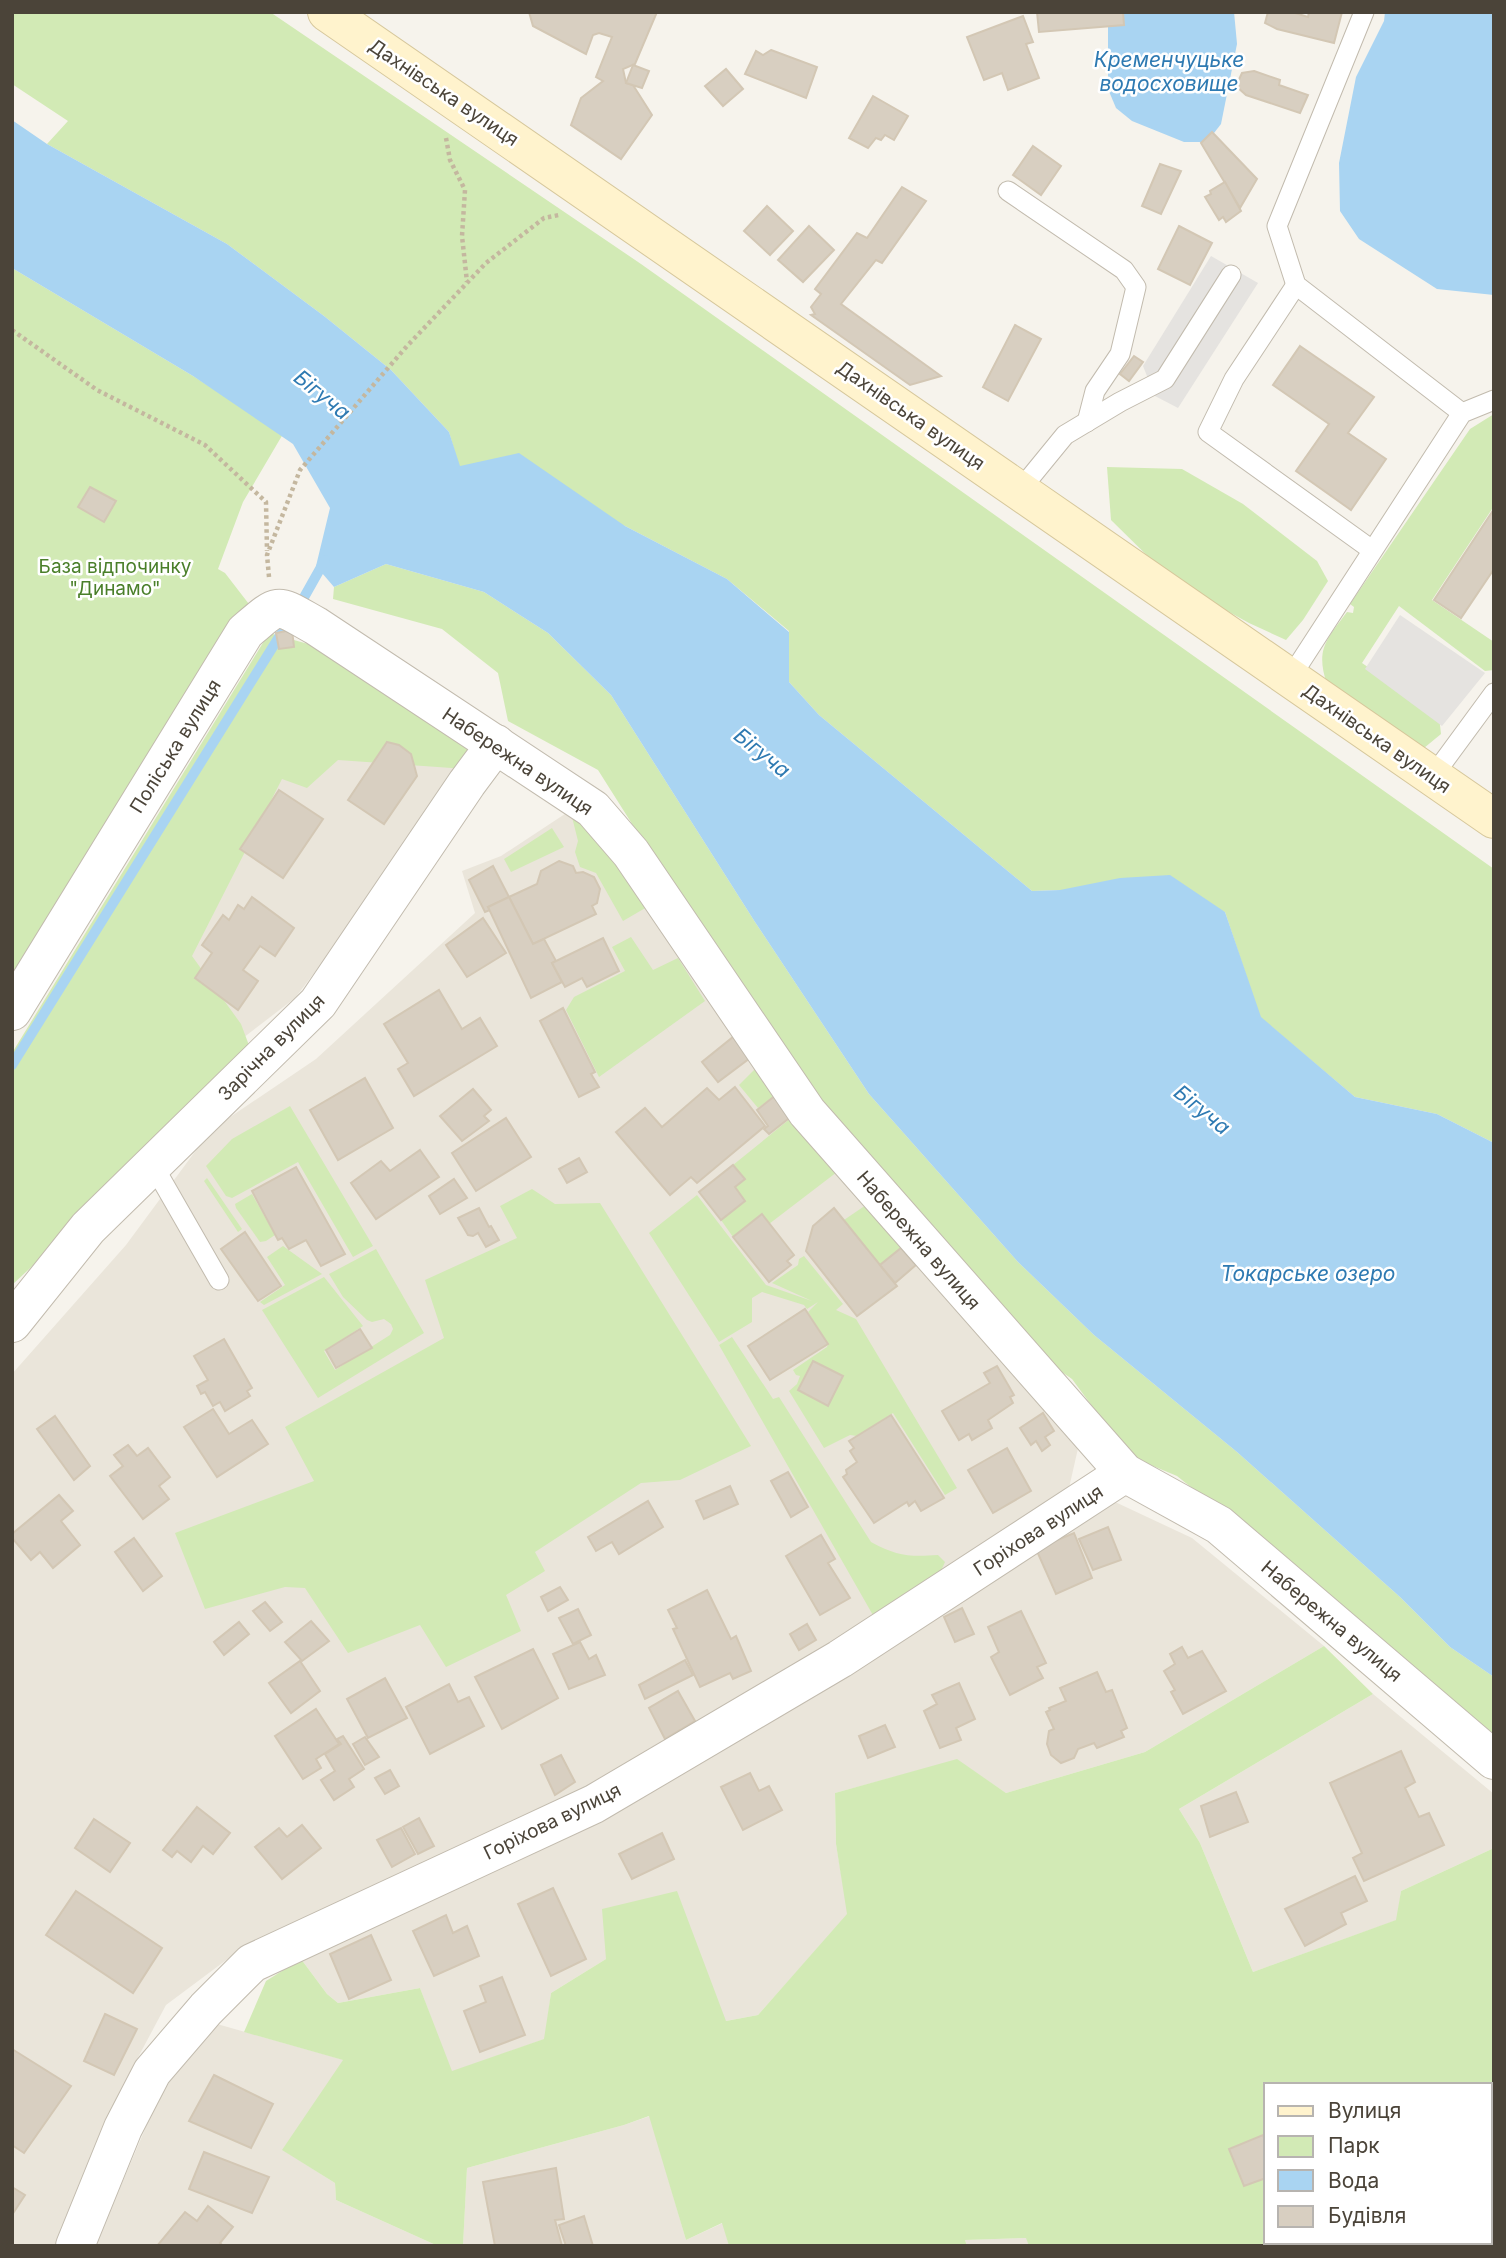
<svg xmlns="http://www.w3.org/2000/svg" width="1506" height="2258" viewBox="0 0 1506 2258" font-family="Inter,sans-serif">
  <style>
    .residential { fill: #eae5da }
    .green { fill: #d2eab5 }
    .parking { fill: #e5e3e0 }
    .water { fill: #a9d4f2 }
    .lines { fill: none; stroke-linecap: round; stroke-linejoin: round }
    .stream { stroke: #a9d4f2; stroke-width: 10 }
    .building { fill: #d8cfc1; stroke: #d3c7b4; stroke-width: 2 }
    .lane-casing { stroke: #c2bbae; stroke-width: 21 }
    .street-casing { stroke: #c2bbae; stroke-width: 40 }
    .secondary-casing { stroke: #d6c79b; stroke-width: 40 }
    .path { stroke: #c4b79f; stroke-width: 4.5; stroke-dasharray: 3.5 3.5; stroke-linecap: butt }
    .lane { stroke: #fff; stroke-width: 19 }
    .street { stroke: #fff; stroke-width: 38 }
    .secondary { stroke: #fff3cd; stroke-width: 38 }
    .labels { text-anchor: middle; stroke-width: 5; stroke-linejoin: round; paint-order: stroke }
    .street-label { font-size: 19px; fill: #4b4439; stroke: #fff }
    .park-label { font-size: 19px; fill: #4a7f2a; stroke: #fff }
    .water-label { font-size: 21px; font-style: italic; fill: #2e7ab2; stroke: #fff }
  </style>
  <rect width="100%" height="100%" fill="#f6f3ec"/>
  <g class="residential">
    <path d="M385,734L457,769L399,862L295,998L221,1055L153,965L270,757Z"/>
    <path d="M574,808L1079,1444L1069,1488L932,1588L619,1773L241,1949L166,2005L127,2078L60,2246H12V1374L126,1245L211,1130L316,1059L475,913L462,871L501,856Z"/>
    <path d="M1113,1501L1192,1538L1324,1646L1145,1752L1006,1793L957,1760L835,1793L836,1844L848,1914L758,2015L726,2021L606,1959L551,1993L545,2039L451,2072L420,1988L338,2003L327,1994L301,1959Z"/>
    <path d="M1373,1694L1494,1794V1848L1401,1891L1397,1920L1253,1972L1200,1843L1179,1809Z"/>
    <path d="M217,2024L344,2060L283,2150L335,2183L336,2200L438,2246H95L161,2092Z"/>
    <path d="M650,2116L686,2240L723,2223L729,2246H463L467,2168L624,2125Z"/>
    <path d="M1494,2135V2246H1351L1349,2242H1490V2137Z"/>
    <path d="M1027,2238L1029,2246H967L965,2240Z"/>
  </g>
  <g class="green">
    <path d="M12,12H270L641,264L1494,869V1143L1437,1114L1355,1097L1260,1017L1225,912L1060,890L1032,891L819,715L789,682V631L727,579L625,526L459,466L449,432L391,370L324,316L227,244L47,144L68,121L12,84Z"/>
    <path d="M12,268L193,376L283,434L243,502L218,569L225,573L252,608L12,993Z"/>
    <path d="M1494,414V506L1432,600L1494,642V670L1485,671L1399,606L1362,663L1439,716L1441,734L1424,748L1327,684C1315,649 1327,639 1347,612L1353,613L1354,607L1350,604L1470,429Z"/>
    <path d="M1107,467L1182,469L1243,504L1317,561L1328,581L1303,620L1286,640L1249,623L1173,581L1111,520Z"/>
    <path d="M386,564L484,592L548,633L611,695L755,922L869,1094L1018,1262L1094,1335L1237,1452L1400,1597L1450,1647L1494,1677V1736L1379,1637L1177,1476L1129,1456L1072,1379L1021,1344L831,1122L723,968L598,770L508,721L498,673L442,629L333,599L334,587Z"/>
    <path d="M269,633L390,667L469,736L466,769L338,760L307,788L282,779L192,956L241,1024L250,1048L127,1178L12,1285V1053Z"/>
    <path d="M572,817L602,834L647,907L623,921L596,873L580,867L575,852L578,841Z"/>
    <path d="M552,828L564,847L511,872L504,859Z"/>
    <path d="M631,937L653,970L678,958L705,1001L599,1077L566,1010L574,997L625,971L612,947Z"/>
    <path d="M755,1069L774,1096L758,1108L739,1085Z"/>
    <path d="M290,1106L373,1246L353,1257L298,1162L232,1198L226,1196L206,1166L232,1139Z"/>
    <path d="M791,1118L837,1172L769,1224L761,1214L733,1237L721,1220L745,1201L735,1187L744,1179L733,1165Z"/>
    <path d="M207,1178L242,1229L238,1232L204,1181Z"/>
    <path d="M532,1189L555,1204L600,1203L751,1446L680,1480L641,1483L535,1552L545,1571L506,1595L521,1631L446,1667L420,1625L348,1653L305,1588L285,1587L205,1609L175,1533L314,1481L285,1427L444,1338L425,1280L517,1238L500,1206Z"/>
    <path d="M252,1194L275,1235L266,1241L260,1242L236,1208L235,1204Z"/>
    <path d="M697,1195L766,1285L812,1301L772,1283L798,1265L799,1259L804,1256L843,1304L836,1310L856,1319L957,1488L945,1495L893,1413L857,1436L850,1435L824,1448L789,1391L797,1384L800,1376L796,1375L793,1370L827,1347L828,1344L808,1312L818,1302L807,1309L804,1305L762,1292L752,1298V1322L719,1342L649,1233Z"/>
    <path d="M866,1205L901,1248L880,1265L844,1220Z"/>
    <path d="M283,1246L322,1274L264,1305L260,1302L285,1285L267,1257Z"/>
    <path d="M376,1249L424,1333L318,1398L262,1310L324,1277L363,1326L324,1351L335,1370L390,1335L393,1329L391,1324L384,1319L372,1322L367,1320L343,1297L329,1274Z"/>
    <path d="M732,1337L773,1399L779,1397L871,1542C897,1556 909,1557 938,1555L945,1562L940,1573L874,1617L719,1345Z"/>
    <path d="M1324,1646L1373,1694L1179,1809L1200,1843L1253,1972L1396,1920L1401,1891L1494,1848V2135L1490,2137V2085H1266V2242H1349L1351,2246H1029L1026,2238L965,2240L967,2246H729L722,2223L686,2240L649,2116L624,2125L467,2168L463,2246H438L336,2200L335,2183L282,2150L343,2060L244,2032L266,1981L301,1959L327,1994L338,2003L420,1988L452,2071L544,2039L551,1993L606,1959L602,1909L677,1891L726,2021L758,2015L847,1914L836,1844L835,1793L957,1759L1006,1793L1145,1752Z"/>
  </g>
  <g class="parking">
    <path d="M1211,256L1258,283L1178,408L1155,396L1143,366Z"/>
    <path d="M1400,615L1485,673L1442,726L1365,669Z"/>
  </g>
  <g class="water">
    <path d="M1108,12H1234L1237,44L1221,124L1207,142H1184L1132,121L1116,108L1108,89Z"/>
    <path d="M1385,12H1494V295L1437,289L1359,239L1340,211L1339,163L1356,77L1384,21Z"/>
    <path d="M12,120L47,144L227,244L324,316L391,370L449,432L460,466L519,453L625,526L727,579L789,632V682L819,715L1032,891L1060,890L1120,878L1170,875L1225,912L1261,1017L1355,1097L1437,1114L1494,1143V1677L1450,1647L1400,1597L1237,1452L1094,1335L1018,1262L869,1094L755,922L611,695L548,633L484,592L386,564L334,587L316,566L330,508L293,444L193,376L12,268Z"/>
  </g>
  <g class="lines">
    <g class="stream">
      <path d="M298,608L325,560"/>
      <path d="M12,1065L284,629"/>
    </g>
  </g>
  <g class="building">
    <path d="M529,12H657L635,64L623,69L626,83L633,85L652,115L621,159L571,125L581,98L603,81L596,77L612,37L599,33L593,35L586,54L533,26Z"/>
    <path d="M1037,12H1123L1124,25L1039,32Z"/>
    <path d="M1268,12H1292L1308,17L1309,12H1342L1334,43L1277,29L1265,23Z"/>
    <path d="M1023,16L1033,42L1026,44L1039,78L1008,90L1002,73L984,80L967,37Z"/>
    <path d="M771,50L817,67L806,98L745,74L756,51L763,55Z"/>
    <path d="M633,65L649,71L642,88L626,83Z"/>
    <path d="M726,69L743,89L723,106L705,86Z"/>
    <path d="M1254,71L1280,80L1279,85L1308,95L1300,113L1246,95L1236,86L1242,73Z"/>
    <path d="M873,96L908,116L894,140L885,135L881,140L876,138L868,148L849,138Z"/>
    <path d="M1212,132L1257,179L1240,208L1201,143Z"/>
    <path d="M1033,146L1061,166L1041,195L1013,175Z"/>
    <path d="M1160,164L1181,171L1161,214L1142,206Z"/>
    <path d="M1225,182L1241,211L1226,222L1223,217L1219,220L1205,197L1211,194L1210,191Z"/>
    <path d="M902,187L926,201L882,263L876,260L841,304L941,376L910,385L811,315L815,314L811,307L821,294L815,289L857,233L867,238Z"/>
    <path d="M767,206L793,231L770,255L744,231Z"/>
    <path d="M809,226L834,250L803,282L778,260Z"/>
    <path d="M1179,226L1212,243L1190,285L1158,269Z"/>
    <path d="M1015,325L1041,339L1008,401L983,387Z"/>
    <path d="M1300,346L1374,397L1348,433L1386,459L1351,510L1296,471L1329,424L1273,385Z"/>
    <path d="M1134,356L1143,362L1129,381L1120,374Z"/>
    <path d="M90,487L116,501L104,522L78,507Z"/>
    <path d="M1494,509V569L1461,618L1434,600Z"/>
    <path d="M292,630L294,647L279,649L276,633Z"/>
    <path d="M387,742L399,745L411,754L417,776L384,824L348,800Z"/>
    <path d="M279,790L323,819L283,878L240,849Z"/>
    <path d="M559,861L573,866L576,873L583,872L594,877L600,889L597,903L592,906L596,914L533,944L509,897L537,884L541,871Z"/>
    <path d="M493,866L509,897L488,907L490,910L485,912L469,880Z"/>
    <path d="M252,897L294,928L275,956L260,946L243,970L258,981L238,1010L195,978L212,953L202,945L223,915L229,920L238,905L244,909Z"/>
    <path d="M509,897L533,944L544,939L556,961L552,963L562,982L531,998L488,907Z"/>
    <path d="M483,918L506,953L467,977L446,945Z"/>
    <path d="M603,938L619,971L587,987L582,978L565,987L552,963Z"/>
    <path d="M439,990L462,1029L480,1018L497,1046L414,1096L398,1069L408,1063L384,1024Z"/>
    <path d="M563,1008L595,1072L591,1074L599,1087L579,1097L540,1021Z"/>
    <path d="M733,1037L750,1058L718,1082L702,1062Z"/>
    <path d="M365,1078L393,1128L338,1160L310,1110Z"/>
    <path d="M735,1087L765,1126L697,1183L691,1177L670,1195L616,1132L645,1108L662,1127L707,1088L719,1100Z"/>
    <path d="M473,1089L491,1110L484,1116L489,1121L462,1141L440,1116Z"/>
    <path d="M776,1095L793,1115L769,1134L764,1129L768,1126L757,1110Z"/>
    <path d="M506,1118L531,1157L476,1191L452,1153Z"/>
    <path d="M420,1150L439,1177L376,1219L351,1183L381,1161L390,1171Z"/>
    <path d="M579,1158L587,1172L567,1183L559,1169Z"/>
    <path d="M733,1165L745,1179L735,1187L745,1201L721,1220L699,1192Z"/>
    <path d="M296,1167L345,1254L321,1266L306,1240L289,1249L282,1238L278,1240L252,1191Z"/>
    <path d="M454,1179L467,1198L440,1214L429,1196Z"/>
    <path d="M479,1208L489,1227L491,1226L499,1240L486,1247L478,1233L473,1236L468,1235L458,1218Z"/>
    <path d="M834,1208L897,1286L857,1316L806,1251L813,1226Z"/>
    <path d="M762,1214L794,1255L787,1261L791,1265L769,1282L733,1237Z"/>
    <path d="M245,1232L281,1286L258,1301L221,1249Z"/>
    <path d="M901,1248L916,1265L895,1283L880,1265Z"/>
    <path d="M805,1309L828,1344L770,1380L748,1346Z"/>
    <path d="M360,1329L372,1348L336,1368L326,1350Z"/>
    <path d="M224,1339L252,1388L247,1391L250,1396L225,1411L220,1402L213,1406L205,1392L201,1394L197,1386L208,1380L194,1356Z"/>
    <path d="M813,1361L843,1376L828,1406L798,1390Z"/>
    <path d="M997,1366L1014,1395L1010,1397L1013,1403L988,1420L992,1428L972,1440L969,1434L959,1440L942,1411L990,1383L984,1373Z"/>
    <path d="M213,1409L229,1434L252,1420L268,1444L217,1477L184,1427Z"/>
    <path d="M1043,1413L1054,1431L1045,1437L1050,1445L1042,1451L1036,1441L1031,1445L1020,1428Z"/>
    <path d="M891,1415L944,1498L921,1511L915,1501L909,1506L907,1502L874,1523L843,1477L847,1474L846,1470L857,1462L850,1451L854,1448L849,1441Z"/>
    <path d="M55,1416L90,1466L74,1480L37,1429Z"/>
    <path d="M128,1445L137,1456L148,1448L170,1477L159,1486L169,1499L143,1519L110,1476L123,1466L114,1455Z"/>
    <path d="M1007,1448L1031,1491L993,1513L968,1470Z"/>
    <path d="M788,1472L808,1507L791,1517L771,1481Z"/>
    <path d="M730,1486L738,1504L704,1519L696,1501Z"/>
    <path d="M59,1495L73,1511L61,1521L80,1545L53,1568L40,1552L31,1560L12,1538V1534Z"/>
    <path d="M648,1501L663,1527L619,1554L612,1542L596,1551L588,1537Z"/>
    <path d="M1108,1527L1121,1560L1093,1570L1079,1539Z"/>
    <path d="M1074,1533L1092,1578L1056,1594L1036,1549Z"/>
    <path d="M821,1535L835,1559L828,1563L850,1598L820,1615L786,1556Z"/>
    <path d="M134,1538L162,1576L143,1591L115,1552Z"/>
    <path d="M560,1587L568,1600L548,1611L541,1597Z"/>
    <path d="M707,1590L731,1639L736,1636L751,1671L733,1679L730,1673L700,1687L673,1629L677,1628L668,1610Z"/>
    <path d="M265,1602L282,1622L270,1631L253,1611Z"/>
    <path d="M962,1608L974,1634L955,1642L944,1617Z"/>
    <path d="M578,1609L591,1635L573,1644L559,1618Z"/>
    <path d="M1021,1611L1046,1663L1037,1667L1043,1678L1010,1695L991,1657L999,1652L988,1627Z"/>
    <path d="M311,1621L329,1641L302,1661L285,1642Z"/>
    <path d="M239,1622L249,1634L224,1655L214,1642Z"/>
    <path d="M807,1624L816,1640L799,1650L790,1634Z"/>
    <path d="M580,1642L589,1659L596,1655L605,1675L569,1689L553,1654Z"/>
    <path d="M1182,1647L1188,1658L1202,1651L1226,1691L1183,1714L1171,1692L1175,1690L1164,1671L1175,1664L1170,1654Z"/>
    <path d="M533,1649L558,1698L502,1729L475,1677Z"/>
    <path d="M685,1660L693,1675L645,1699L639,1685Z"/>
    <path d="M300,1661L320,1691L291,1713L269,1683Z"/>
    <path d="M1097,1672L1106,1692L1112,1690L1127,1728L1121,1731L1124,1737L1097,1748L1094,1743L1078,1749L1074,1758L1061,1763L1051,1755L1047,1744L1049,1731L1054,1729L1046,1712L1050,1710L1049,1708L1066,1701L1060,1688Z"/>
    <path d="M385,1678L407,1718L368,1738L347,1699Z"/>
    <path d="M959,1683L975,1719L956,1728L961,1740L940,1748L924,1711L937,1704L932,1695Z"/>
    <path d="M449,1684L458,1702L469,1697L484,1726L430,1754L406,1707Z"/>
    <path d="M678,1691L695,1721L665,1739L649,1708Z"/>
    <path d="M316,1709L339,1744L316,1759L321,1768L303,1779L275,1736Z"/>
    <path d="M885,1725L895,1747L868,1758L859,1736Z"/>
    <path d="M343,1736L364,1769L349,1779L354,1787L334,1800L321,1780L335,1771L325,1754L341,1744L337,1739Z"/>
    <path d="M365,1737L379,1757L365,1765L353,1744Z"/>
    <path d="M1401,1751L1415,1782L1405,1788L1419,1817L1429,1813L1444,1845L1364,1881L1353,1858L1362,1853L1330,1783Z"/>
    <path d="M561,1755L575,1782L555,1795L541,1765Z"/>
    <path d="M390,1770L399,1786L385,1794L375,1778Z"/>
    <path d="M750,1773L759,1791L769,1786L782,1810L743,1830L721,1787Z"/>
    <path d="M1236,1792L1248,1822L1210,1837L1201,1806Z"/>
    <path d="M197,1807L230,1833L213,1854L203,1846L191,1862L177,1851L172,1857L163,1850Z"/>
    <path d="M419,1818L434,1846L418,1854L403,1827Z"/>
    <path d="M94,1819L130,1843L110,1872L75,1848Z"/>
    <path d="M302,1825L321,1848L282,1879L255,1847L279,1828L287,1837Z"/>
    <path d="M401,1828L415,1854L392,1867L377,1840Z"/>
    <path d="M662,1833L674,1859L632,1879L619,1854Z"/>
    <path d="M1355,1876L1367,1901L1341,1913L1346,1924L1305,1946L1285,1909Z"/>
    <path d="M553,1888L586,1959L551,1976L518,1904Z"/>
    <path d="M76,1891L162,1948L133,1993L46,1935Z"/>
    <path d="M446,1915L453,1933L467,1926L479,1956L434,1976L413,1931Z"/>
    <path d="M371,1935L391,1980L349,1999L330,1954Z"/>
    <path d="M502,1977L525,2035L480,2052L464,2011L486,2002L480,1986Z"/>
    <path d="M105,2014L137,2029L114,2075L84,2061Z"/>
    <path d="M12,2049L71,2086L24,2153L12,2145Z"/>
    <path d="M214,2075L273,2104L251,2148L189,2121Z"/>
    <path d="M1263,2135L1266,2144V2178L1244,2186L1229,2149Z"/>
    <path d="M204,2152L269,2177L252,2213L189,2189Z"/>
    <path d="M556,2168L564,2219L555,2220L562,2246H495L483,2182Z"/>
    <path d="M12,2187L25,2195L12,2215Z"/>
    <path d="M208,2206L233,2227L220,2243L223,2246H157L185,2212L197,2221Z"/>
    <path d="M584,2216L593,2246H566L559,2225Z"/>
    <path d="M1390,2242H1411V2244L1391,2246Z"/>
    <path d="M1428,2242H1446L1448,2246H1419Z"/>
  </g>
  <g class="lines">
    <g class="lane-casing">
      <g id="lane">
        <path d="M1364,12L1277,226L1296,285L1462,413"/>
        <path d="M1008,191L1124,270L1136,287L1120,354L1095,391L1087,422"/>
        <path d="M1296,285L1234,379L1208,432L1372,550"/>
        <path d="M1020,490L1065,435L1120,402L1165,379L1231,275"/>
        <path d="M1290,678L1462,413L1494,400"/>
        <path d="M1433,776L1494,693"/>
        <path d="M153,1165L219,1280"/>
      </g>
    </g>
    <g class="street-casing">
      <g id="street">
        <path d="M12,1011L245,632C281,601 275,603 316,626L593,809L631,853L807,1112L1125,1473L1219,1525L1494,1760"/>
        <path d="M12,1323L88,1228L318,1003L467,783L496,744"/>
        <path d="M75,2246L123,2128L152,2072L206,2009L252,1963L594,1804L840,1659L1125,1473"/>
      </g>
    </g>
    <g class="secondary-casing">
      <path id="secondary" d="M327,12L1494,819"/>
    </g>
    <g class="path">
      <path d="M446,138L450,160L465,190L462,236L467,282"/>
      <path d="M12,330L97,390L205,445L266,502L267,551"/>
      <path d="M269,577L267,555L300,470L407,346L486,263L544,218L559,215"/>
    </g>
    <use href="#lane" class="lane"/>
    <use href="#street" class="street"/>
    <use href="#secondary" class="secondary"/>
  </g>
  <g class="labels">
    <g class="street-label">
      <text transform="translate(444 92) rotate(34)" y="7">Дахнівська вулиця</text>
      <text transform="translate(911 415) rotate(35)" y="7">Дахнівська вулиця</text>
      <text transform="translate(1377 738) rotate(35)" y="7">Дахнівська вулиця</text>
      <text transform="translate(175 746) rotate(-58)" y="7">Поліська вулиця</text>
      <text transform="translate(518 761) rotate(34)" y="7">Набережна вулиця</text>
      <text transform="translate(271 1047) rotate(-45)" y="7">Зарічна вулиця</text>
      <text transform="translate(919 1240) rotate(49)" y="7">Набережна вулиця</text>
      <text transform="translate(1038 1530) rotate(-33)" y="7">Горіхова вулиця</text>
      <text transform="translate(1332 1621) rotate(40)" y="7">Набережна вулиця</text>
      <text transform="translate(552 1821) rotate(-26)" y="7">Горіхова вулиця</text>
    </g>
    <g class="park-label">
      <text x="115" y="573">База відпочинку<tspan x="115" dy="22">"Динамо"</tspan></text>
    </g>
    <g class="water-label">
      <text x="1169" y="67">Кременчуцьке<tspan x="1169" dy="24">водосховище</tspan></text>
      <text transform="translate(322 395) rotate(39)" y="7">Бігуча</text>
      <text transform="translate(762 753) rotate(39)" y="7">Бігуча</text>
      <text transform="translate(1202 1110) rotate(39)" y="7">Бігуча</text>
      <text x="1308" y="1281">Токарське озеро</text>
    </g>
  </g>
  <rect width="1506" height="2258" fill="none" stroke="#4b4439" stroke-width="28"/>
  <rect x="1264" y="2083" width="228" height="161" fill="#ffffff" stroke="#b7b4b0" stroke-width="2"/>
  <rect x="1278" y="2106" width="35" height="10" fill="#fff3cd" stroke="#b7b4b0" stroke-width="2"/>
  <text x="1328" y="2118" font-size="21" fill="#4b4439">Вулиця</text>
  <rect x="1278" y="2136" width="35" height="21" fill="#d2eab5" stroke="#b7b4b0" stroke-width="2"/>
  <text x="1328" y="2153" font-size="21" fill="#4b4439">Парк</text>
  <rect x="1278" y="2170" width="35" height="21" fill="#a9d4f2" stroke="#b7b4b0" stroke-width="2"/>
  <text x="1328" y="2188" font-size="21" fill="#4b4439">Вода</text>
  <rect x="1278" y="2206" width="35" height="21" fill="#d8cfc1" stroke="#b7b4b0" stroke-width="2"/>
  <text x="1328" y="2223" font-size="21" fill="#4b4439">Будівля</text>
</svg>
